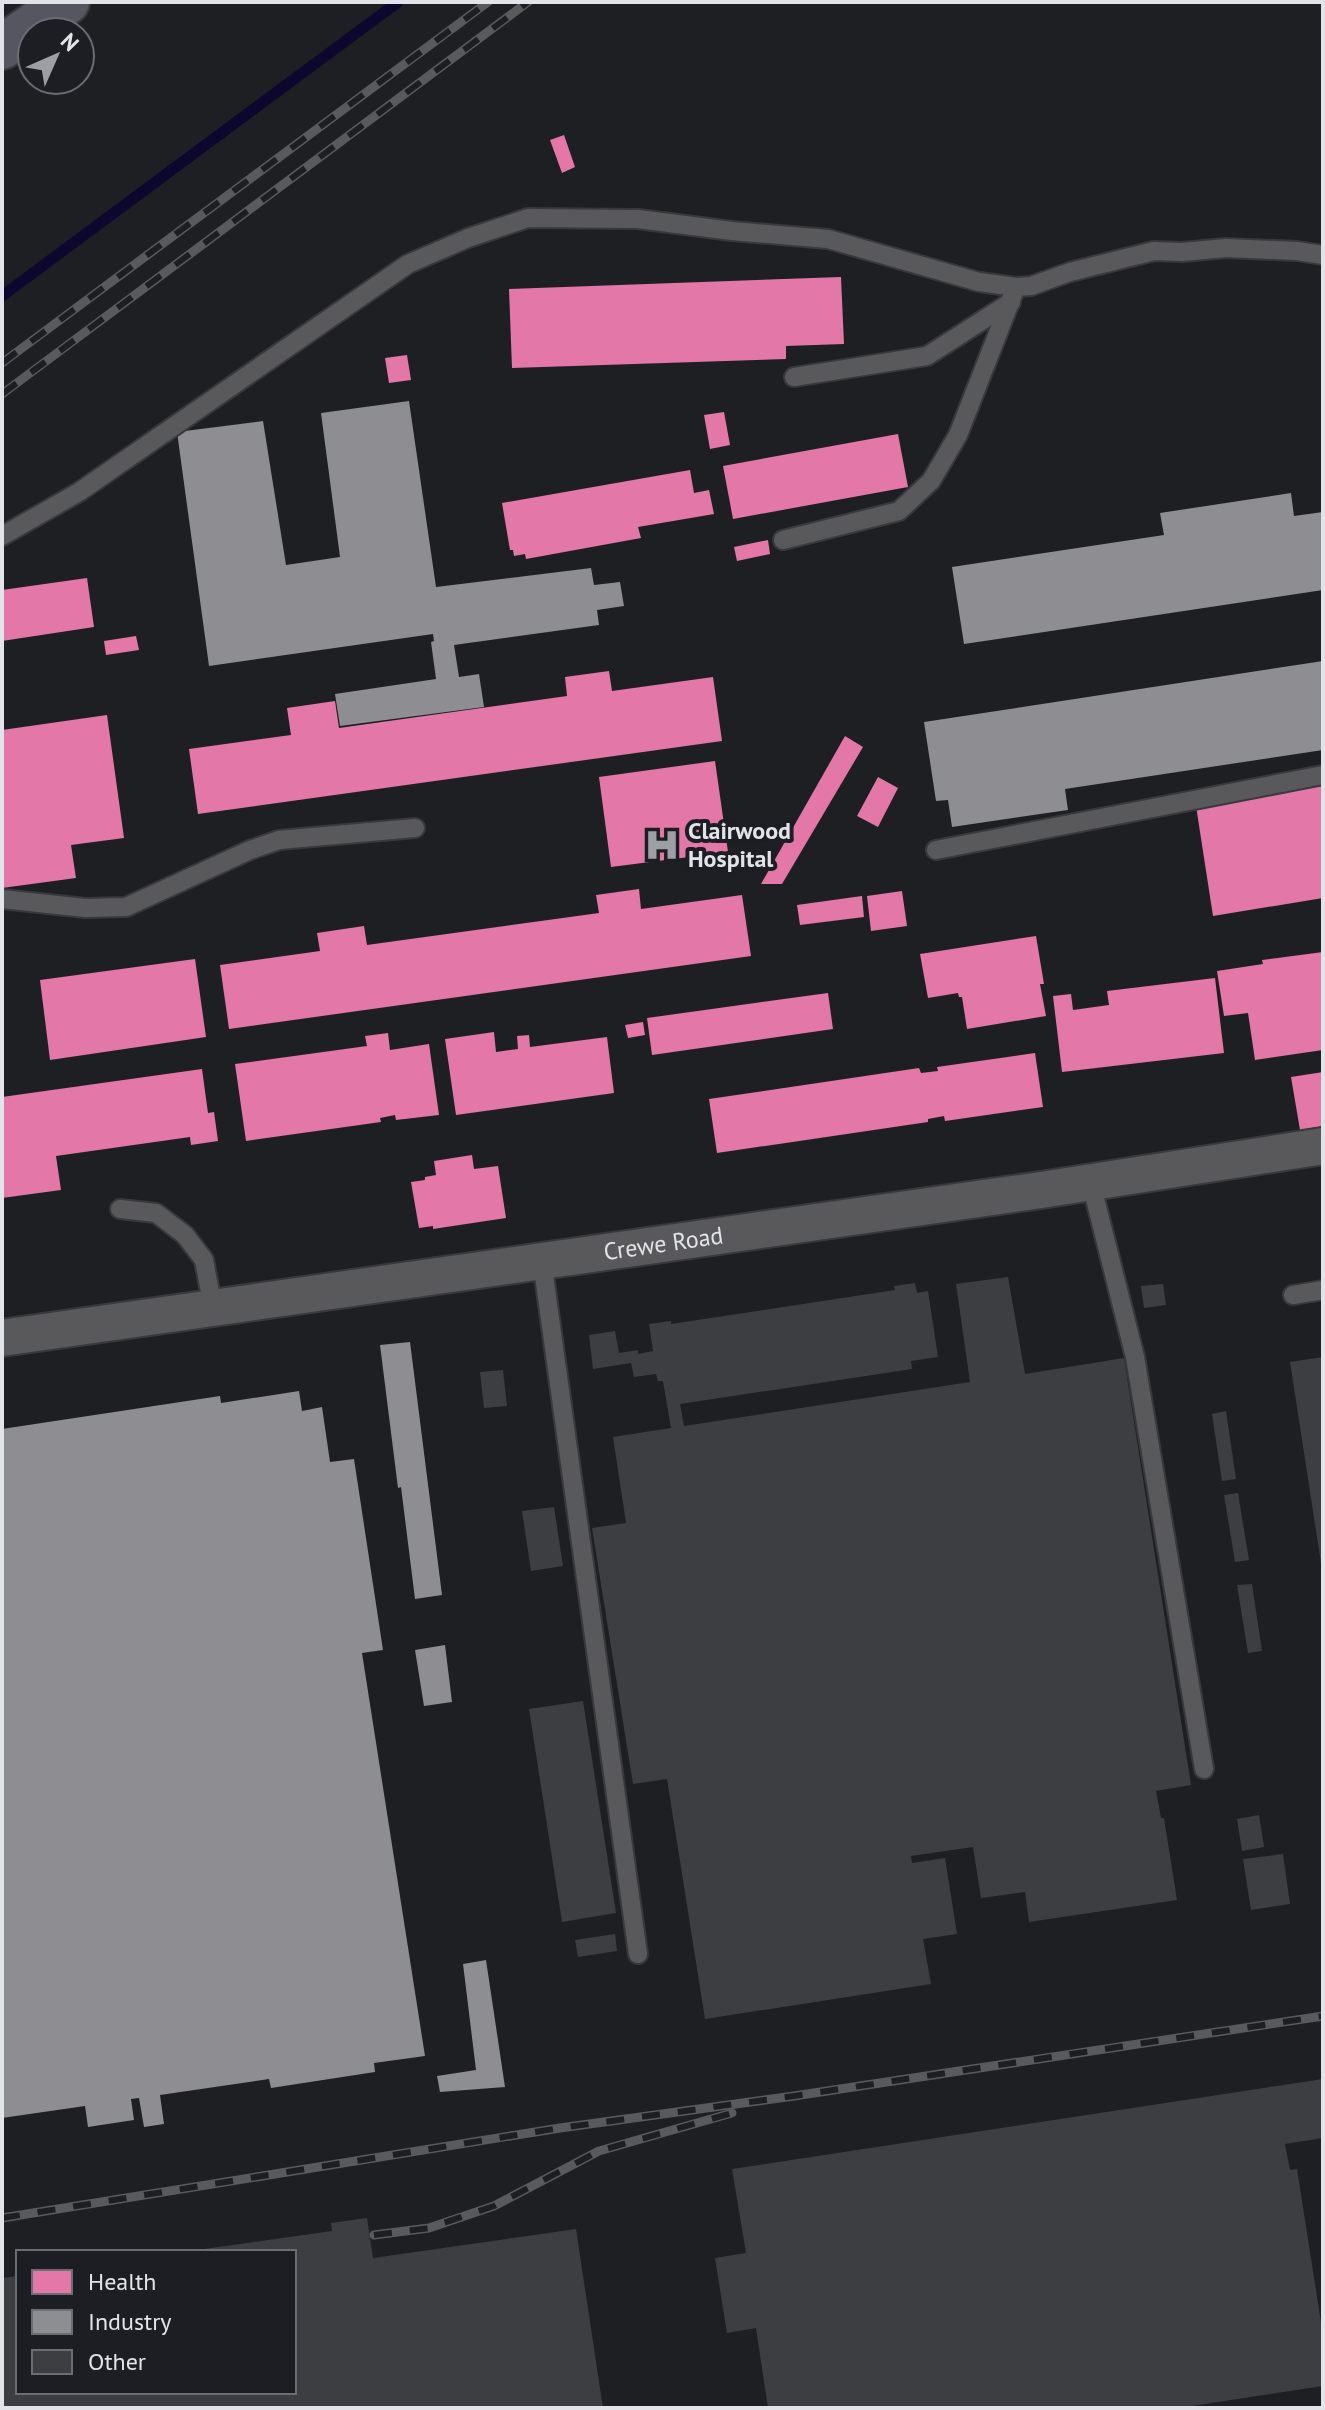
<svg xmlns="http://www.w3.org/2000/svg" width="1325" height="2410" viewBox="0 0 1325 2410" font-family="'PT Sans',sans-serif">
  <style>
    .health { fill: #e377a8 }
    .industry { fill: #8d8d92 }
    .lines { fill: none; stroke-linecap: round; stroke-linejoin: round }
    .stream { stroke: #0d0730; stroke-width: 11 }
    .building { fill: #3d3e42 }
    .lane-casing { stroke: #38393c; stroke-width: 22 }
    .street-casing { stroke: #38393c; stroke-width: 40 }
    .highway-casing { stroke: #38393c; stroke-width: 48 }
    .lane { stroke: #59595c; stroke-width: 18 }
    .street { stroke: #59595c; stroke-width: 36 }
    .highway { stroke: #55565f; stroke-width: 44 }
    .rail-casing { stroke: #5a5a5c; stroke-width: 9 }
    .rail { stroke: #1d1e24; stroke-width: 6; stroke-dasharray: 18; stroke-linecap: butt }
    .labels { text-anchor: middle; stroke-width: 8; stroke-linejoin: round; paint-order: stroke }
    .poi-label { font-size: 24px; font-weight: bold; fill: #e3e4e9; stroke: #1d1e24; text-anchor: start }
    .street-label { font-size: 24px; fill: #e3e4e9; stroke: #1d1e24 }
  </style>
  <rect width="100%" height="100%" fill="#1e1f23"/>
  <g class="health">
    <path d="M564,135L575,167L562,173L550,140Z"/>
    <path d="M841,277L844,344L786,346V359L512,368L509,289Z"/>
    <path d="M407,355L411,380L389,383L385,358Z"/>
    <path d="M724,412L730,445L710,449L704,415Z"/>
    <path d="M898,434L908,487L733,519L723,466Z"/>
    <path d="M690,470L694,493L709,490L714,514L638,527L641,538L526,559L525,554L514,556L513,550H510L502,503Z"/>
    <path d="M768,540L770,554L737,561L734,547Z"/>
    <path d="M87,578L94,627L2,641V590Z"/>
    <path d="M136,636L139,650L106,655L104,641Z"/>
    <path d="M609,671L612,691L713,677L722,741L198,814L189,749L291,735L287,708L335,701L339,728L567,696L565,677Z"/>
    <path d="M107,715L124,838L71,845L76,878L2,888V730Z"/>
    <path d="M845,736L863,747L782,884H761Z"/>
    <path d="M715,761L728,852L611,867L599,777Z"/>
    <path d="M878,777L898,788L878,827L857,816Z"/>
    <path d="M1322,786L1323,898L1213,916L1196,806Z"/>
    <path d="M639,889L641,909L742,895L751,956L229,1029L220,965L320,951L317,933L364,926L367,945L599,913L596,895Z"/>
    <path d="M902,891L907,926L871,931L867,896Z"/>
    <path d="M862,896L864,917L800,925L797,905Z"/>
    <path d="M1036,936L1044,984H1040L1046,1016L967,1029L962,997H959L958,993L928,998L920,954Z"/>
    <path d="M1323,952V1050L1255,1060L1248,1013L1224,1016L1217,971L1263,964L1262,960Z"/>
    <path d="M195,959L206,1037L50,1060L40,980Z"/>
    <path d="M1215,978L1224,1053L1062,1072L1053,996L1071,994L1073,1010L1109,1005L1107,991Z"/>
    <path d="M828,993L833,1029L652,1055L647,1018Z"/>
    <path d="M643,1022L645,1035L628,1038L625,1025Z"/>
    <path d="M494,1032L496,1052L518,1049L517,1036L529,1035L530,1047L607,1037L614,1093L456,1115L445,1039Z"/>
    <path d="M388,1033L390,1050L429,1044L439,1115L396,1120L395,1115L380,1118L381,1122L246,1141L235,1064L367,1046L365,1036Z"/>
    <path d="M1035,1053L1043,1107L945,1121L944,1116L928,1119V1122L717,1153L709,1099L919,1068L921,1073L938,1071L937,1067Z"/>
    <path d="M202,1069L208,1113L214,1112L218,1141L191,1145L190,1137L56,1156L61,1190L2,1198V1097Z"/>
    <path d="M1323,1072V1126L1300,1130L1291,1077Z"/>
    <path d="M472,1155L474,1169L498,1166L506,1218L433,1229V1226L419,1228L411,1182L425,1180V1177L436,1175L434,1161Z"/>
  </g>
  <g class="industry">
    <path d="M409,401L436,587L591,568L594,585L620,582L624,606L597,610L599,625L454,645L459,677L479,674L484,707L340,726L335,694L436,679L431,642L434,641L433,634L209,666L177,432L263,421L286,565L340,557L321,413Z"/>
    <path d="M1291,493L1294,516L1323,512V590L964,644L952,567L1164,535L1160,513Z"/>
    <path d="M1323,661V750L1065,789L1068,810L952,827L948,800L936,801L924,722Z"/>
    <path d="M410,1342L442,1595L415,1599L401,1487L398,1488L380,1345Z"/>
    <path d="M299,1391L302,1411L322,1407L330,1462L354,1459L383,1650L362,1653L425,2056L374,2063L375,2072L271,2088L269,2079L160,2095L164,2124L144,2127L139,2098L131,2099L134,2120L88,2127L85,2106L2,2118V1429L220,1396L221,1403Z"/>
    <path d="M445,1645L452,1702L424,1706L415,1650Z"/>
    <path d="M486,1960L505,2087L440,2092L437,2076L476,2070L463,1964Z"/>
  </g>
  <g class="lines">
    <path class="stream" d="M2,296L398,2"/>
  </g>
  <g class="building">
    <path d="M1008,1277L1025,1374L1124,1358L1191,1785L1156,1791L1161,1818H1164L1177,1900L1029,1922L1025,1892L981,1898L973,1847L911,1856L912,1863L945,1858L957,1934L923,1939L931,1984L705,2019L667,1779L633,1784L592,1528L626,1523L613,1437L671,1428L663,1381H658L656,1374L634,1377L631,1363L593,1369L589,1335L615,1331L619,1353L638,1350V1354L653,1351L649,1324L671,1321V1324L895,1290L894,1286L915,1283L917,1293L928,1291L938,1357L911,1361L912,1369L680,1404L684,1426L970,1382L956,1284Z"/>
    <path d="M1163,1284L1166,1305L1144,1308L1141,1286Z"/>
    <path d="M1323,1357V1562L1321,1563L1290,1362Z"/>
    <path d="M503,1370L507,1406L484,1408L480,1372Z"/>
    <path d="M1226,1411L1236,1479L1222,1481L1212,1414Z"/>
    <path d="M1238,1493L1249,1560L1235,1562L1224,1495Z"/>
    <path d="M554,1507L563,1566L531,1571L522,1511Z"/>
    <path d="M1252,1584L1262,1651L1248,1653L1237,1585Z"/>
    <path d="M583,1701L616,1913L562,1922L529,1709Z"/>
    <path d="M1259,1815L1264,1847L1242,1851L1237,1819Z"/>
    <path d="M1283,1854L1290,1904L1251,1910L1243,1859Z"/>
    <path d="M615,1934L617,1951L578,1957L575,1940Z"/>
    <path d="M1323,2079V2138L1285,2144L1290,2170L1297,2169L1323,2335V2386L1179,2408H768L756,2328L727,2333L715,2258L746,2253L732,2169Z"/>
    <path d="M367,2218L373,2258L576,2229L603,2408H2V2278L18,2276V2392H294V2252H197V2250L332,2231L331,2223Z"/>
  </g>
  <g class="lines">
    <g class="lane-casing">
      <g id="lane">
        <path d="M794,377L927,356L1011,302"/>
        <path d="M2,536L79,492L408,264L468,238L528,218L638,219L732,231L828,239L979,282L1016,287L1031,286L1070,272L1154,251L1182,252L1226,248L1297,251L1323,255"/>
        <path d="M783,540L899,511L931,481L958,435L1016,287"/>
        <path d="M936,850L1323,775"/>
        <path d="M2,899L85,908L126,907L250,850L279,840L415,828"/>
        <path d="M1091,1183L1135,1357L1204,1769"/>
        <path d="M120,1209L156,1213L185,1235L204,1260L213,1308"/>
        <path d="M542,1261L638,1954"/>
        <path d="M1293,1295L1323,1290"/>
      </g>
    </g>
    <g class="street-casing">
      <g id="street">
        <path id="s1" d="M2,1338L1041,1190L1323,1146"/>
      </g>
    </g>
    <g class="highway-casing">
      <path id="highway" d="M2,47L67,2"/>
    </g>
    <use href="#lane" class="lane"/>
    <use href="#street" class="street"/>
    <use href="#highway" class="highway"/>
    <g class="rail-casing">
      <g id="rail">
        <path d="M2,363L488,2"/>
        <path d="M2,394L528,2"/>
        <path d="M2,2218L560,2128L794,2096L1323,2016"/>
        <path d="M374,2235L429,2228L494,2206L599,2151L732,2113"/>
      </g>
    </g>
    <use href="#rail" class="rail"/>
  </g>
  <defs>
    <g id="hospital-bare" transform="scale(2.76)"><path d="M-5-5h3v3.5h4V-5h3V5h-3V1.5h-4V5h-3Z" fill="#9e9fa4" stroke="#1d1e24" stroke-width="2.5" paint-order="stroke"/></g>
  </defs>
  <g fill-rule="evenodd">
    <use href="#hospital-bare" x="662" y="845"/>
  </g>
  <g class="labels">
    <g class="poi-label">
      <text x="688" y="839">Clairwood<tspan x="688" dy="28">Hospital</tspan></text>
    </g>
    <g class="street-label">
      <text dy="8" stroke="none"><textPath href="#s1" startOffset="668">Crewe Road</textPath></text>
    </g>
  </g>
  <rect width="1325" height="2410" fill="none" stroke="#e3e4e9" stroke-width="8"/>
  <rect x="16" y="2250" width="280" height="144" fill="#1d1e24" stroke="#6c6d73" stroke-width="2"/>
  <rect x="32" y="2270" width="40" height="24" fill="#e377a8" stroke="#6c6d73" stroke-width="2"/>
  <text x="88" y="2290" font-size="24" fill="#e3e4e9">Health</text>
  <rect x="32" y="2310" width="40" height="24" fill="#8d8d92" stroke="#6c6d73" stroke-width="2"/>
  <text x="88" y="2330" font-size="24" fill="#e3e4e9">Industry</text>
  <rect x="32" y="2350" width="40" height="24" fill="#3d3e42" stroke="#6c6d73" stroke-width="2"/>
  <text x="88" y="2370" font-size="24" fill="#e3e4e9">Other</text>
  <g transform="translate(56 56) rotate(45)"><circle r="38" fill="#1d1e24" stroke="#6c6d73" stroke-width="2"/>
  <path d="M0-6L14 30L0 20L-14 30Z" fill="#9e9fa4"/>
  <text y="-12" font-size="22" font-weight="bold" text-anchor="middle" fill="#e3e4e9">N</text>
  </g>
</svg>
